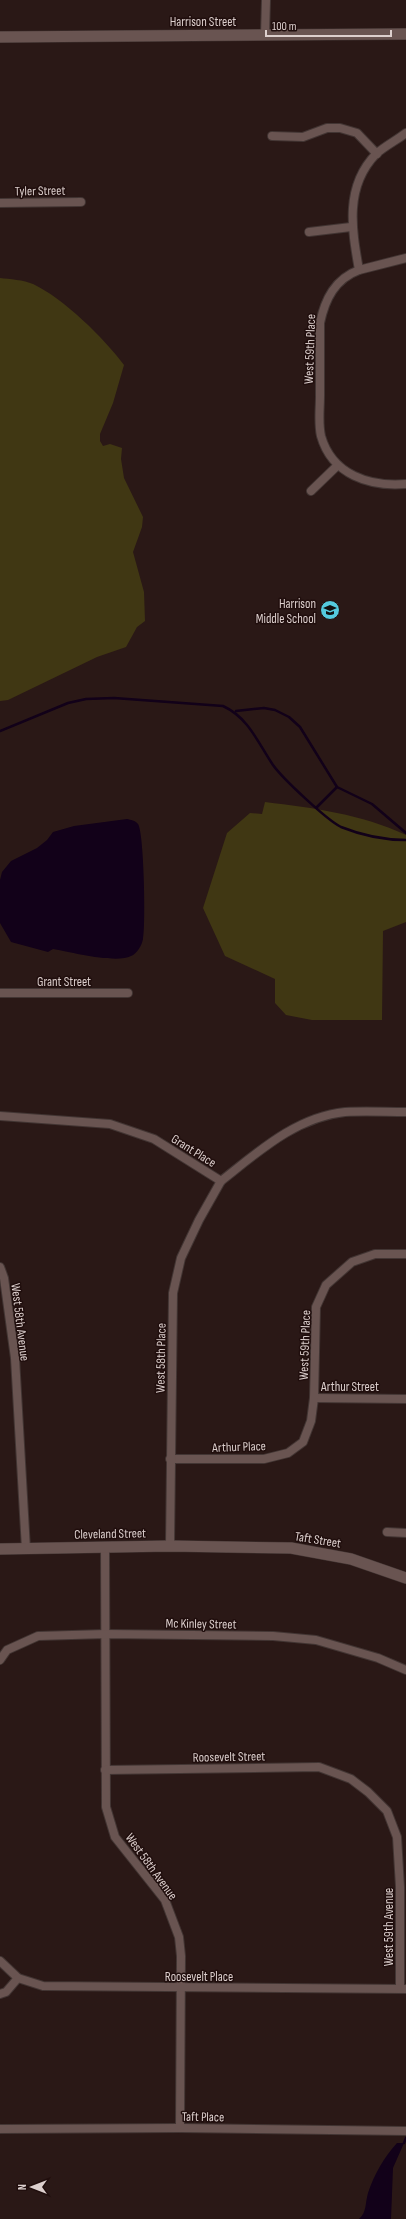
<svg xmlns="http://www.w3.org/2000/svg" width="406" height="2219" viewBox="0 0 406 2219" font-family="'Sofia Sans Condensed',sans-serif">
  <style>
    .green { fill: #403713 }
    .water { fill: #120119 }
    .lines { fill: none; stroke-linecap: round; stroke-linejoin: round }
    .stream { stroke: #120119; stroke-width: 2.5 }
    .street-casing { stroke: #423533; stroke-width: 10 }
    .secondary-casing { stroke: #423533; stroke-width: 12 }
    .street { stroke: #695451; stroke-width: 8 }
    .secondary { stroke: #695451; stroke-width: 11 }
    .labels { text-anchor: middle; stroke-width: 3; stroke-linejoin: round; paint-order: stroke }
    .street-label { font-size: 13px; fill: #dccfcd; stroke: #200e0d }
    .poi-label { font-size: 13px; fill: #dccfcd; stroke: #200e0d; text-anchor: end }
  </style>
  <rect width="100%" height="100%" fill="#2a1816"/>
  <g class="green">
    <path d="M0,278C9,279 24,280 33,284C63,298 104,338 124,365L113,403L100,434V441L103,446L110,444L122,448L121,459L124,478L143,517L142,527L133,552L144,592L145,621L137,627L126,647L97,657L8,700L0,701Z"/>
    <path d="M265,802C314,808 361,814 406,835V922L383,931L382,1020H312L286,1015L275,1003V979L225,956L203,908L227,833L250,813L262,814Z"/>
  </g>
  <g class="water">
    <path d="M127,819C131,820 135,820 138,824C144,832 146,926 143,939C142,945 137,954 131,956C116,964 71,952 53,949L48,952L11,942L0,923V880L2,872L11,861L37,848L47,840L53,832L74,826Z"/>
    <path d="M397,2143H404L393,2168L391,2219H359C367,2212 365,2203 368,2193C374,2175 384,2157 397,2143Z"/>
  </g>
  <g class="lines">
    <g class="stream">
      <path d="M236,711L264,708L275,710L289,717L300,727L337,787L372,804L406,833"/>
      <path d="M0,731L68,703L86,699L114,698L223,706C249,718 258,743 273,765C283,779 327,820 341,827C361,835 384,840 406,840"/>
      <path d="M317,807L337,787"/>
      <path d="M404,2143L406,2138"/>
    </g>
    <g class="street-casing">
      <g id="street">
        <path d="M265,35L266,0"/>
        <path d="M406,133C397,140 385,146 376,154C344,187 352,230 359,270C335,279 325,299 320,323C320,347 320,372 320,396C320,409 318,423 321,436C332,475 370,487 406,484"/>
        <path d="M272,136L303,137L327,128H340L357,133L377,154"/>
        <path d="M0,203L81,202"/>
        <path d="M309,232L351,227"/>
        <path d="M359,270L406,258"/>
        <path d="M311,491L338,465"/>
        <path d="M0,993H128"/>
        <path d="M0,1116L110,1124L154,1139L221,1181C258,1152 296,1117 345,1112C365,1111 386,1112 406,1112"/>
        <path d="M0,1267L4,1278L15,1358L26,1549"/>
        <path d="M314,1398L406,1399"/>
        <path d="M170,1459H264L288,1453L303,1442L311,1421L314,1398L316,1307L326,1285L352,1262L375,1254H406"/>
        <path d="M387,1532L406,1533"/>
        <path d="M170,1546L173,1293L181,1258L199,1220L221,1181"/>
        <path d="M105,1547L106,1807L115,1837L165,1900L179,1937L181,1956L180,2128"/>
        <path d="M0,1660L7,1650L38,1636L106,1634L273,1636L316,1640L378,1658L406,1670"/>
        <path d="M105,1770L319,1767L351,1779L368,1792L387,1811L397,1837L400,1887V1988"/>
        <path d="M0,1961L18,1978L43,1986L406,1989"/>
        <path d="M0,1994L6,1992L18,1978"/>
        <path d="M0,2129L180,2128L406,2131"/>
      </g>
    </g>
    <g class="secondary-casing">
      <g id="secondary">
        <path d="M0,37L406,34"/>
        <path d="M0,1549L170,1546L291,1548L351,1559L406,1578"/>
      </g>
    </g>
    <use href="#street" class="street"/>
    <use href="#secondary" class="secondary"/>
  </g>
  <defs>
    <g id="school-disc" transform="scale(1)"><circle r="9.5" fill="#54cade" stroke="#200e0d"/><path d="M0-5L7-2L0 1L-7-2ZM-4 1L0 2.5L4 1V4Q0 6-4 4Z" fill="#111"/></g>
  </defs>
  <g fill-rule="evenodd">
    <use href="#school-disc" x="330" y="610"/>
  </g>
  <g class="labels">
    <g class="street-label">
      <text x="203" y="26">Harrison Street</text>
      <text transform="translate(40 190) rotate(-1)" y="5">Tyler Street</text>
      <text transform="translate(309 349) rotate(-88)" y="5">West 59th Place</text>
      <text x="64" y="986">Grant Street</text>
      <text transform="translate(194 1150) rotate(32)" y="5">Grant Place</text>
      <text transform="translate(21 1322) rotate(83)" y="5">West 58th Avenue</text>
      <text transform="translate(304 1345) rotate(-88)" y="5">West 59th Place</text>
      <text transform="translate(160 1358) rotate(-89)" y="5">West 58th Place</text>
      <text x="350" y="1391">Arthur Street</text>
      <text transform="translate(239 1446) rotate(-2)" y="5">Arthur Place</text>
      <text transform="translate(110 1533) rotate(-1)" y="5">Cleveland Street</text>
      <text transform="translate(318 1539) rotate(9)" y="5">Taft Street</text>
      <text transform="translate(201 1623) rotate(1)" y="5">Mc Kinley Street</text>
      <text transform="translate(229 1756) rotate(-1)" y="5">Roosevelt Street</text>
      <text transform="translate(152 1866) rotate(54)" y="5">West 58th Avenue</text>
      <text transform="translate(388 1927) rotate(-90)" y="5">West 59th Avenue</text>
      <text x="199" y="1981">Roosevelt Place</text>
      <text transform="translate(203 2116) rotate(1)" y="5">Taft Place</text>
    </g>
    <g class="poi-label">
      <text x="316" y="608">Harrison<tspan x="316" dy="15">Middle School</tspan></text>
    </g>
  </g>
  <g transform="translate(32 2187) rotate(270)" stroke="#200e0d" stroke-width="3" paint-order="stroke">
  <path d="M0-3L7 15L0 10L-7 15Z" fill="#dccfcd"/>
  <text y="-6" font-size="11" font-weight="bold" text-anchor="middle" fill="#dccfcd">N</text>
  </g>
  <path d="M266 30v6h125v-6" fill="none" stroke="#dccfcd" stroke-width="2"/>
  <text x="272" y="30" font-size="12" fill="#dccfcd" stroke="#200e0d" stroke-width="3" paint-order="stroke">100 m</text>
</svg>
